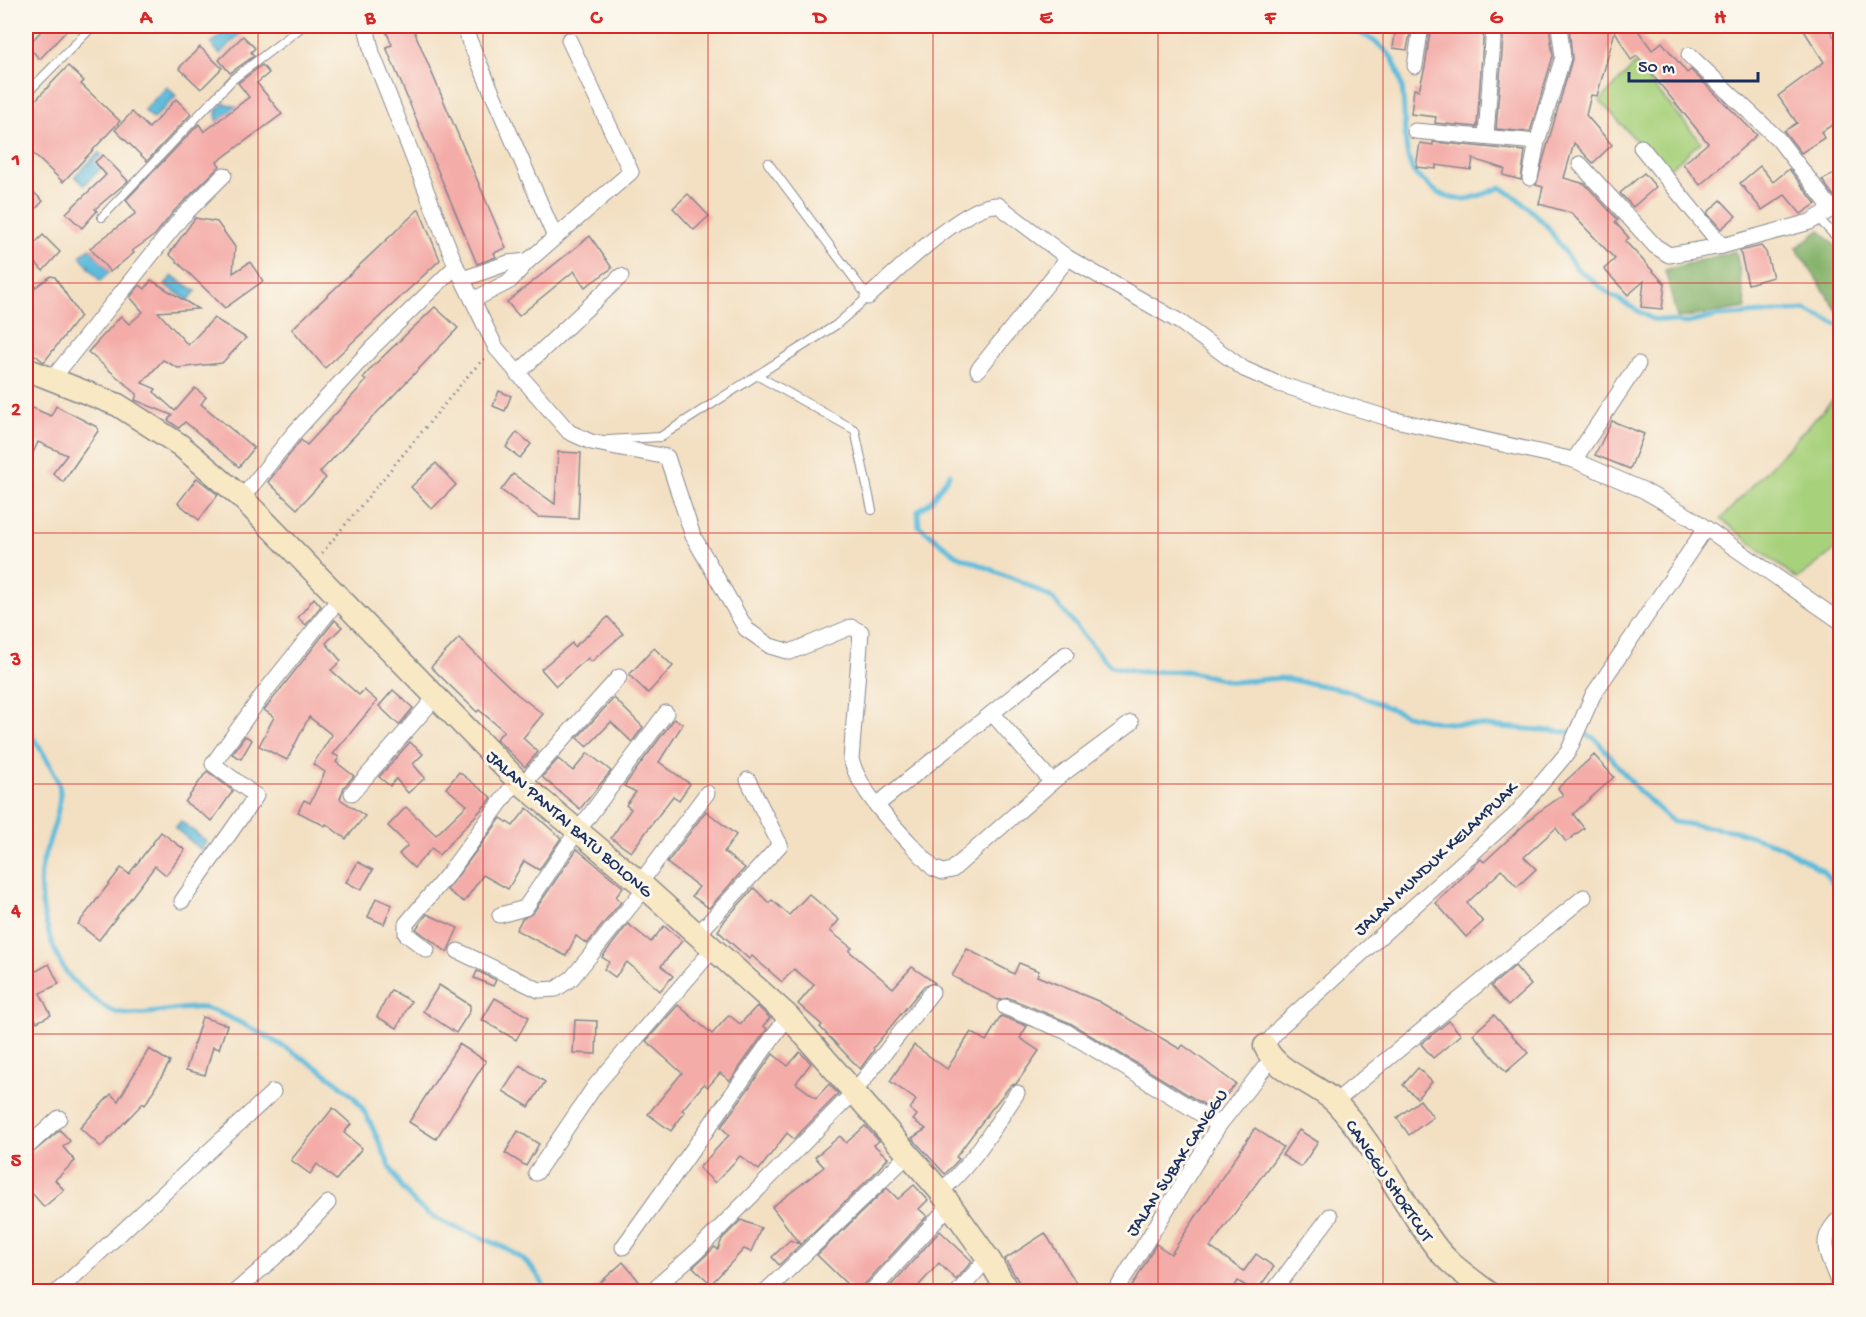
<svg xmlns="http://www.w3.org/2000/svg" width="1866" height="1317" viewBox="0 0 1866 1317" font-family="'Gochi Hand',sans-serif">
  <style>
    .green { fill: #a8d17c; stroke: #62806d; stroke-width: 1.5 }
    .forest { fill: #86b36c; stroke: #507165; stroke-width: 1.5 }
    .water { fill: #5dbbdb; stroke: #3c759c; stroke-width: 1.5 }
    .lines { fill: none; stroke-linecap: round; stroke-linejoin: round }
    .stream { stroke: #5dbbdb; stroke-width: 5 }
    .building { fill: #f4aca8 }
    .lane-casing { stroke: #878890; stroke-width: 10 }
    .street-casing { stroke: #878890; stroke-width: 17 }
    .secondary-casing { stroke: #878890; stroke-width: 25 }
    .path { stroke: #878890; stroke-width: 3; stroke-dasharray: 1.5 4.5; stroke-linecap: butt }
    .lane { stroke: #fff; stroke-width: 8 }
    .street { stroke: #fff; stroke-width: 15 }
    .secondary { stroke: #f8e8c3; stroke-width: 22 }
    .grid { fill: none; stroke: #d62828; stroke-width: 1.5; stroke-opacity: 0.55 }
    .labels { text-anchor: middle; stroke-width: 6; stroke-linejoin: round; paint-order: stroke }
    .street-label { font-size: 18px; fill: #1b2f5e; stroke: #fbf7ec }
    .neatline { fill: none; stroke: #d62828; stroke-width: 2 }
    .grid-label { font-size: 20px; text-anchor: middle; font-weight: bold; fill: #d62828 }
  </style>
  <rect width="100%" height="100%" fill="#fbf7ec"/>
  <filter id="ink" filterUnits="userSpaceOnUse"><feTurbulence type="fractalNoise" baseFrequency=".0167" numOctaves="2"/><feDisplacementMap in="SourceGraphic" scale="12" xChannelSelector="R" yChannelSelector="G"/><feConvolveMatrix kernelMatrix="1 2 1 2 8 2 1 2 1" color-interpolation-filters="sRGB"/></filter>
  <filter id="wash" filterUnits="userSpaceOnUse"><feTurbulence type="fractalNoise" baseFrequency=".008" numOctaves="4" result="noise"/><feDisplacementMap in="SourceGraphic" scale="24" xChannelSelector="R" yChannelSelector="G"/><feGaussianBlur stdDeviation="1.35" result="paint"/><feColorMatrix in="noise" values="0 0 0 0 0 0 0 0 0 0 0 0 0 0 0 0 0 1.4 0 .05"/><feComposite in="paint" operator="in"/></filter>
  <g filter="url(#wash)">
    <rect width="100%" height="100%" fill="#f3e0c3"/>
    <g class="green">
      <path d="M1635,64L1701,142L1665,172L1600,101Z"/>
      <path d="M1840,392V546L1797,579L1721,519Z"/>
    </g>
    <g class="forest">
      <path d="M1820,230L1840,251V315L1796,248Z"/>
      <path d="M1736,251L1746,308L1677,318L1665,270Z"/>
    </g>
    <g class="water">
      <path d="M230,26H238L243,31L220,54L211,44Z"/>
      <path d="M167,87L176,96L153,119L144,110Z"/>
      <path d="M224,103L237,107L217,122L216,111Z"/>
      <path d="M99,153L108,162L84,185L75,176Z"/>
      <path d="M90,248L110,272L100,281L80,256Z"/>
      <path d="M172,276L196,291L188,300L165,285Z"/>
      <path d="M181,821L207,842L201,850L175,828Z"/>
    </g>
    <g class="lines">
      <g class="stream">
        <path d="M1345,26C1362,34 1383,43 1393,60C1412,95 1397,136 1413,171C1416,177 1425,182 1430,187C1455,207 1474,199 1501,187L1522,202L1547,226L1575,267L1611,295L1652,319L1687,323L1718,316L1805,310L1840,325"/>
        <path d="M950,474L930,502L918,511L919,526L956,555L1024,583L1052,598L1110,666L1140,672L1187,671L1233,682L1281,678L1346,690L1406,715L1437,722L1580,733L1595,738L1638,790L1673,822L1736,831L1781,846L1822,870L1840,892"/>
        <path d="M26,727C35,741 59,774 60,791C60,816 48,841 42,865C35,897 52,963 77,984C86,992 98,1003 109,1009C132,1022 178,1005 203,1008C215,1010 231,1018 241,1023C272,1039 342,1078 360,1105C384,1140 387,1182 422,1209C461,1240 528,1238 546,1292"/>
      </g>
    </g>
    <g id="blocks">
      <g class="building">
        <path d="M46,26H71L40,59L27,46Z"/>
        <path d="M384,26H412L506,248L494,253L496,257L477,264L386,47L392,45Z"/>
        <path d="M1396,26L1411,28L1407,50L1393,48Z"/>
        <path d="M1431,26H1484L1477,127L1435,123L1436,117L1411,114L1414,89L1419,90L1425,67Z"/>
        <path d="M1504,26H1549L1553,56L1530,132L1496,129Z"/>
        <path d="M1569,26L1600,28L1605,26H1635L1652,50L1662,42L1687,73L1691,70L1757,135L1700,185L1683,164L1708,143L1637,56L1631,60L1615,31L1597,96L1591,95L1586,115L1612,145L1593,163L1574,143L1564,178L1585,184L1618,220L1615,222L1629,238L1625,241L1665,284L1662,309L1641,307L1644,281L1628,295L1604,269L1615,259L1571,213L1539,204L1543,187L1536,185L1572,59Z"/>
        <path d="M1801,26H1827L1838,42L1835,45L1840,54V120L1821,132L1824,138L1801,153L1784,131L1797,123L1778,96L1824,62Z"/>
        <path d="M243,36L255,48L251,52L254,56L230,73L219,60Z"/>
        <path d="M200,47L222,68L201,89L179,68Z"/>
        <path d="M262,65L269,73L257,83L282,114L217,162L220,166L174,211L155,235L132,251L134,253L110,272L90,248L136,213L126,200L199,124L204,132L249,97L238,83Z"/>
        <path d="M68,66L84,81L81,84L120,121L63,182L26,147V110Z"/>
        <path d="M176,99L191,114L147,161L115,130L132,112L149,128Z"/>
        <path d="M1433,142L1525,151L1521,180L1503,175L1505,169L1473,159L1471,170L1436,165V169L1416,167L1420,143L1433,145Z"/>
        <path d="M103,155L128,181L95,209L97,211L82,228L66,213L106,175L95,162Z"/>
        <path d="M1760,166L1773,182L1789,169L1816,204L1801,214L1785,195L1762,210L1740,183Z"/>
        <path d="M1644,173L1656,187L1633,207L1620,193Z"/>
        <path d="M1836,173L1840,181V193L1834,196L1822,180Z"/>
        <path d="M26,185L43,201L26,220Z"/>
        <path d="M688,194L709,216L694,230L673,208Z"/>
        <path d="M1721,200L1736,216L1721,229L1707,213Z"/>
        <path d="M419,209L440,260L325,368L292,329Z"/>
        <path d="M195,218L217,222L235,247L233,273L250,262L263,281L225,308L169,254Z"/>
        <path d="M43,235L60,252L43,271L26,252Z"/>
        <path d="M590,236L612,268L585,287L574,271L519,316L507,302Z"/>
        <path d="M1761,246L1766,252L1773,277L1748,284L1740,251Z"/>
        <path d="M51,276L55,277L80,316L44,362L26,348V294Z"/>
        <path d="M151,280L198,309L158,312L188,345L214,318L246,338L222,363L178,368L163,360L142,383L156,389L154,392L175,411L195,388L206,397L201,404L254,448L239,467L185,422L179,428L168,420L172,415L135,400L137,394L88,352L121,316L129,324L143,312L130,297L140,285L145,289Z"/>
        <path d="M435,307L458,328L320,472L326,478L297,509L268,482L301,440L307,445L366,381L363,378L372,367Z"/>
        <path d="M499,391L511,396L505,411L493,406Z"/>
        <path d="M26,405L51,416L56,406L97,427L98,431L63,482L53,473L67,455L38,442L26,469Z"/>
        <path d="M1612,421L1644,434L1630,469L1595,455Z"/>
        <path d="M517,432L531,444L520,458L506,447Z"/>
        <path d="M558,452L581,453L578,519L538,517L501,490L513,474L555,504Z"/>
        <path d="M436,463L456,485L432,509L411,487Z"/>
        <path d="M197,478L218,495L199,520L178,503Z"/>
        <path d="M314,598L321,606L306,625L298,618Z"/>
        <path d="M608,617L623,634L591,662L588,658L556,686L541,669L572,643L574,647Z"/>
        <path d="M335,620L342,627L326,643L341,661L331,670L359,695L364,690L377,701L333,754L339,757L336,762L354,776L344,787L340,799L365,816L346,839L326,824L325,826L298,812L304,800L310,803L325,772L313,764L332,735L309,717L287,760L259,746L274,717L264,710Z"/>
        <path d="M459,638L517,694L543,714L523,738L538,752L525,767L496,739L504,731L479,710L477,712L431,667Z"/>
        <path d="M654,648L673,666L648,693L629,675Z"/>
        <path d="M393,690L413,708L399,725L379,706Z"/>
        <path d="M614,698L643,727L632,742L611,722L587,747L577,738Z"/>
        <path d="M674,719L683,724L659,762L690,784L679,800L673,796L631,852L611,838L631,809L626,805L636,792L624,786Z"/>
        <path d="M245,736L252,740L241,759L232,754Z"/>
        <path d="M410,742L423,754L413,764L425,778L408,793L396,779L390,786L379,777Z"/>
        <path d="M588,753L611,771L580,809L542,777L558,759L573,771Z"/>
        <path d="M1594,755L1614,777L1573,814L1584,828L1566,842L1556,828L1524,857L1536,869L1517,887L1502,870L1467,903L1483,922L1466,937L1436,903L1481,859L1484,862L1537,813L1563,795L1558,788Z"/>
        <path d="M207,771L233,791L212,821L185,802Z"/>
        <path d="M459,772L492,798L439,855L432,848L414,868L399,854L408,845L388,826L406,807L436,835L467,805L446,788Z"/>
        <path d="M527,808L561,838L539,870L524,861L508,889L483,875L464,902L447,890L501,818L513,826Z"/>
        <path d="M706,811L736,835L724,852L745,868L709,908L692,896L699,887L667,863Z"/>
        <path d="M161,832L185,850L166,875L155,866L99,940L78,924L121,868L129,874Z"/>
        <path d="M577,849L623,887L616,897L621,902L587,944L576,936L566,956L516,930L522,919L533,913Z"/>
        <path d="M358,862L373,870L361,890L346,882Z"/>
        <path d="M754,888L769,903L772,900L789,915L809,894L839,920L830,931L852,948L849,951L893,988L912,967L935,983L924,986L873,1048L874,1050L860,1069L820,1027L822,1025L798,1004L814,985L794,969L782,982L752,956L749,959L718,931L725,920Z"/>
        <path d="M376,898L392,905L384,924L368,917Z"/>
        <path d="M427,914L458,928L447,952L416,929Z"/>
        <path d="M628,924L651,942L664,926L682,941L661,966L673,976L660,991L627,962L615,977L604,969L609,962L602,957Z"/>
        <path d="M967,949L1014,974L1019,963L1039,971L1037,976L1098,1001L1180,1049L1183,1045L1236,1084L1213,1110L1070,1023L1009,998L998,1000L952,976Z"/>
        <path d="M26,962L31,974L49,964L59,984L40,993L51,1015L37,1022L26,1000Z"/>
        <path d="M1515,966L1531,985L1508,1006L1491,986Z"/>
        <path d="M477,971L496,980L493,986L474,978Z"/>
        <path d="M439,985L470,1005V1011L456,1033L423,1011Z"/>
        <path d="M391,990L411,1001L397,1028L377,1017Z"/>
        <path d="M495,998L529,1017L516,1040L482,1020Z"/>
        <path d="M678,1005L712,1034L729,1015L740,1024L757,1006L770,1018L763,1026L767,1029L730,1081L720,1073L708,1087L704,1084L682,1110L685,1112L671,1131L648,1114L682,1073L646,1041Z"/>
        <path d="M1494,1015L1528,1053L1506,1072L1473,1034Z"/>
        <path d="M1001,1016L1027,1026L1020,1038L1039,1051L1016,1084L1011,1085L990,1111L956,1157L959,1159L945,1174L912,1138L926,1129L913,1120L917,1115L910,1109L916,1100L890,1081L914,1045L947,1069L971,1032L986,1041Z"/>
        <path d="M202,1017L227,1025L219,1049L213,1047L205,1075L186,1070Z"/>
        <path d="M575,1020L597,1021L596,1054L573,1053Z"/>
        <path d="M1449,1021L1461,1035L1433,1058L1421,1044Z"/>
        <path d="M459,1044L486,1061L436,1139L409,1122Z"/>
        <path d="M149,1049L170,1062L145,1105L143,1103L101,1147L80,1128L111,1094L118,1101Z"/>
        <path d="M800,1052L811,1063L796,1083L816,1098L829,1084L838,1094L794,1139L787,1133L759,1170L740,1156L715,1183L699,1168L729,1135L721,1127L773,1054L788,1066Z"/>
        <path d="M520,1065L545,1082L529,1107L503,1091Z"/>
        <path d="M1418,1068L1432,1082L1417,1098L1403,1085Z"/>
        <path d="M1420,1100L1433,1117L1409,1135L1397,1118Z"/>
        <path d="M333,1108L351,1124L344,1133L362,1148L336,1180L317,1164L310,1174L291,1160Z"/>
        <path d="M865,1126L879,1141L874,1145L888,1158L873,1175L779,1265L772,1257L790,1240L800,1244L772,1207L824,1167L815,1157L840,1136L846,1143Z"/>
        <path d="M1255,1128L1283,1147L1210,1247L1244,1271L1256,1254L1274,1267L1256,1292L1238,1281L1231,1292H1129L1156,1244L1171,1254Z"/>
        <path d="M60,1130L70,1141L63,1147L75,1161L55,1180L64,1190L44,1207L26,1186V1158Z"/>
        <path d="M1299,1130L1318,1142L1301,1167L1282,1155Z"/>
        <path d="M518,1131L539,1144L526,1166L505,1153Z"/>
        <path d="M914,1185L928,1200L919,1209L927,1216L864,1285L861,1292H855L817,1255L887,1188L898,1199Z"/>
        <path d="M741,1220L761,1228L751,1252L744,1249L711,1284L693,1267L715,1247L718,1250L722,1239Z"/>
        <path d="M940,1231L972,1261L956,1280L939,1263L913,1292H885Z"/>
        <path d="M1045,1233L1082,1292H1025L1005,1259Z"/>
        <path d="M623,1262L648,1292H590Z"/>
      </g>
    </g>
  </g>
  <g filter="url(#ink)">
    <use href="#blocks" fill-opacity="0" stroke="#878890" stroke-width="1.5"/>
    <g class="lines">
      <g class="lane-casing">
        <g id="lane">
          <path d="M26,94L93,26"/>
          <path d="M102,217L233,79L303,26"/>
          <path d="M1818,218L1840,241"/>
          <path d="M758,376L855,430L872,510"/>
          <path d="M608,440L660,437L836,325L868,297L768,163"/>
        </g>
      </g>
      <g class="street-casing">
        <g id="street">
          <path d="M366,26L372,53L456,266L496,348L569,432L591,442L667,457L693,536L746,629L770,646L790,652L851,627L861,632L851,760C864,801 905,836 933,868L943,872L952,870L1052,782L1131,723"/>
          <path d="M463,26L555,237"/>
          <path d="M1837,26L1840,31"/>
          <path d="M1689,55L1778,139L1832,209"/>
          <path d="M1415,66L1421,26"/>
          <path d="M1415,131L1537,142"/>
          <path d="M1486,136L1494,26"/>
          <path d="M1641,147L1722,246"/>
          <path d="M1580,164L1655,246L1669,255L1722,246L1810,222L1840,204"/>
          <path d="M1530,178L1537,142L1563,57L1559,26"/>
          <path d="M463,279L508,263L528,261"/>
          <path d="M868,297C893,275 967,202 998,205L1068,258L1180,322L1244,369L1276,383L1391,419L1574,460L1643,490L1690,517L1840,621"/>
          <path d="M473,300L510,281L528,261L631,172L569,40"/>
          <path d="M978,370L1068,258"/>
          <path d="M517,374L621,276"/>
          <path d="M52,379L181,218L224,175"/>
          <path d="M1574,460L1638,364"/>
          <path d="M242,498L294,433L372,348L456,266"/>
          <path d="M992,713L1052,782"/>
          <path d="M522,785L619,677"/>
          <path d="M352,793L435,698"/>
          <path d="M878,804L1066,654"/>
          <path d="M640,883L707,793"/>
          <path d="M182,901L256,796L213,764L264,693L339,599"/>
          <path d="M500,915L525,908L571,840L666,713"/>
          <path d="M698,934L780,845L748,780"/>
          <path d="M427,950L406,934V924L449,873L517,780"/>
          <path d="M458,951L539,990L556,989L572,978L645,888"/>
          <path d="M1005,1007L1065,1031L1219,1125"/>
          <path d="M1265,1046L1280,1027L1515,815L1568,752L1593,695L1705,529"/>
          <path d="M1335,1102L1584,897"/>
          <path d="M26,1148L59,1118"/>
          <path d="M536,1173L595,1086L714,948"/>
          <path d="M940,1191C970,1169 996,1124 1017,1093"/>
          <path d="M623,1247L788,1016"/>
          <path d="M656,1287L697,1251L855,1091L932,992"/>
          <path d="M57,1292L273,1092"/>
          <path d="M235,1292L289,1245L328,1203"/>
          <path d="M765,1292L910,1153"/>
          <path d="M871,1292L950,1205"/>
          <path d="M958,1292L980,1267L990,1261"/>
          <path d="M1115,1292L1219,1125L1273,1057"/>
          <path d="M1273,1292L1330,1216"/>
          <path d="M1835,1292L1839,1284C1829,1256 1815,1241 1840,1218"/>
        </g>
      </g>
      <g class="secondary-casing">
        <g id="secondary">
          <path d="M26,369L118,405L180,445L242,498L517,780L640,883L788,1016L940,1191L990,1261L1008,1292"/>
          <path d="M1265,1046C1276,1073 1317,1083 1336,1103C1375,1145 1399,1197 1433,1243C1447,1263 1468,1277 1488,1292"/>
        </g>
      </g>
      <path class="path" d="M322,553L471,372L485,358"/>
      <use href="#lane" class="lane"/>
      <use href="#street" class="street"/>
      <use href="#secondary" class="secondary"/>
    </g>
  </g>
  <path class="grid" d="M258,26V1292M483,26V1292M708,26V1292M933,26V1292M1158,26V1292M1383,26V1292M1608,26V1292M26,283H1840M26,533H1840M26,784H1840M26,1034H1840"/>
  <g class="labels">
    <g class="street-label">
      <text transform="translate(570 823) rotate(41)" y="6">JALAN PANTAI BATU BOLONG</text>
      <text transform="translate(1435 858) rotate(-43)" y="6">JALAN MUNDUK KELAMPUAK</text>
      <text transform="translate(1176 1162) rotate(-57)" y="6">JALAN SUBAK CANGGU</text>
      <text transform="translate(1390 1180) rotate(56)" y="6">CANGGU SHORTCUT</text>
    </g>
  </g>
  <rect width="1866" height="1317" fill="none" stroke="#fbf7ec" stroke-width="66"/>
  <path d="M1629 72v9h129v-9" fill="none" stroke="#1b2f5e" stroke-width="3"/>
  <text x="1638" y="72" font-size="18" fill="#1b2f5e" stroke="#fbf7ec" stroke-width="4.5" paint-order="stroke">50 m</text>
  <rect x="33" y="33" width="1800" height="1251" class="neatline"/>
  <g class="grid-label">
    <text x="146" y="23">A</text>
    <text x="370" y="23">B</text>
    <text x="596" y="23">C</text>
    <text x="820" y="23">D</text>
    <text x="1046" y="23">E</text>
    <text x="1270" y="23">F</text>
    <text x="1496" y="23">G</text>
    <text x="1720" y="23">H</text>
    <text x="16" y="165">1</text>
    <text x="16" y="415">2</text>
    <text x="16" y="665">3</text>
    <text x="16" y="916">4</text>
    <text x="16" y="1166">5</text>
  </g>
</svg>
